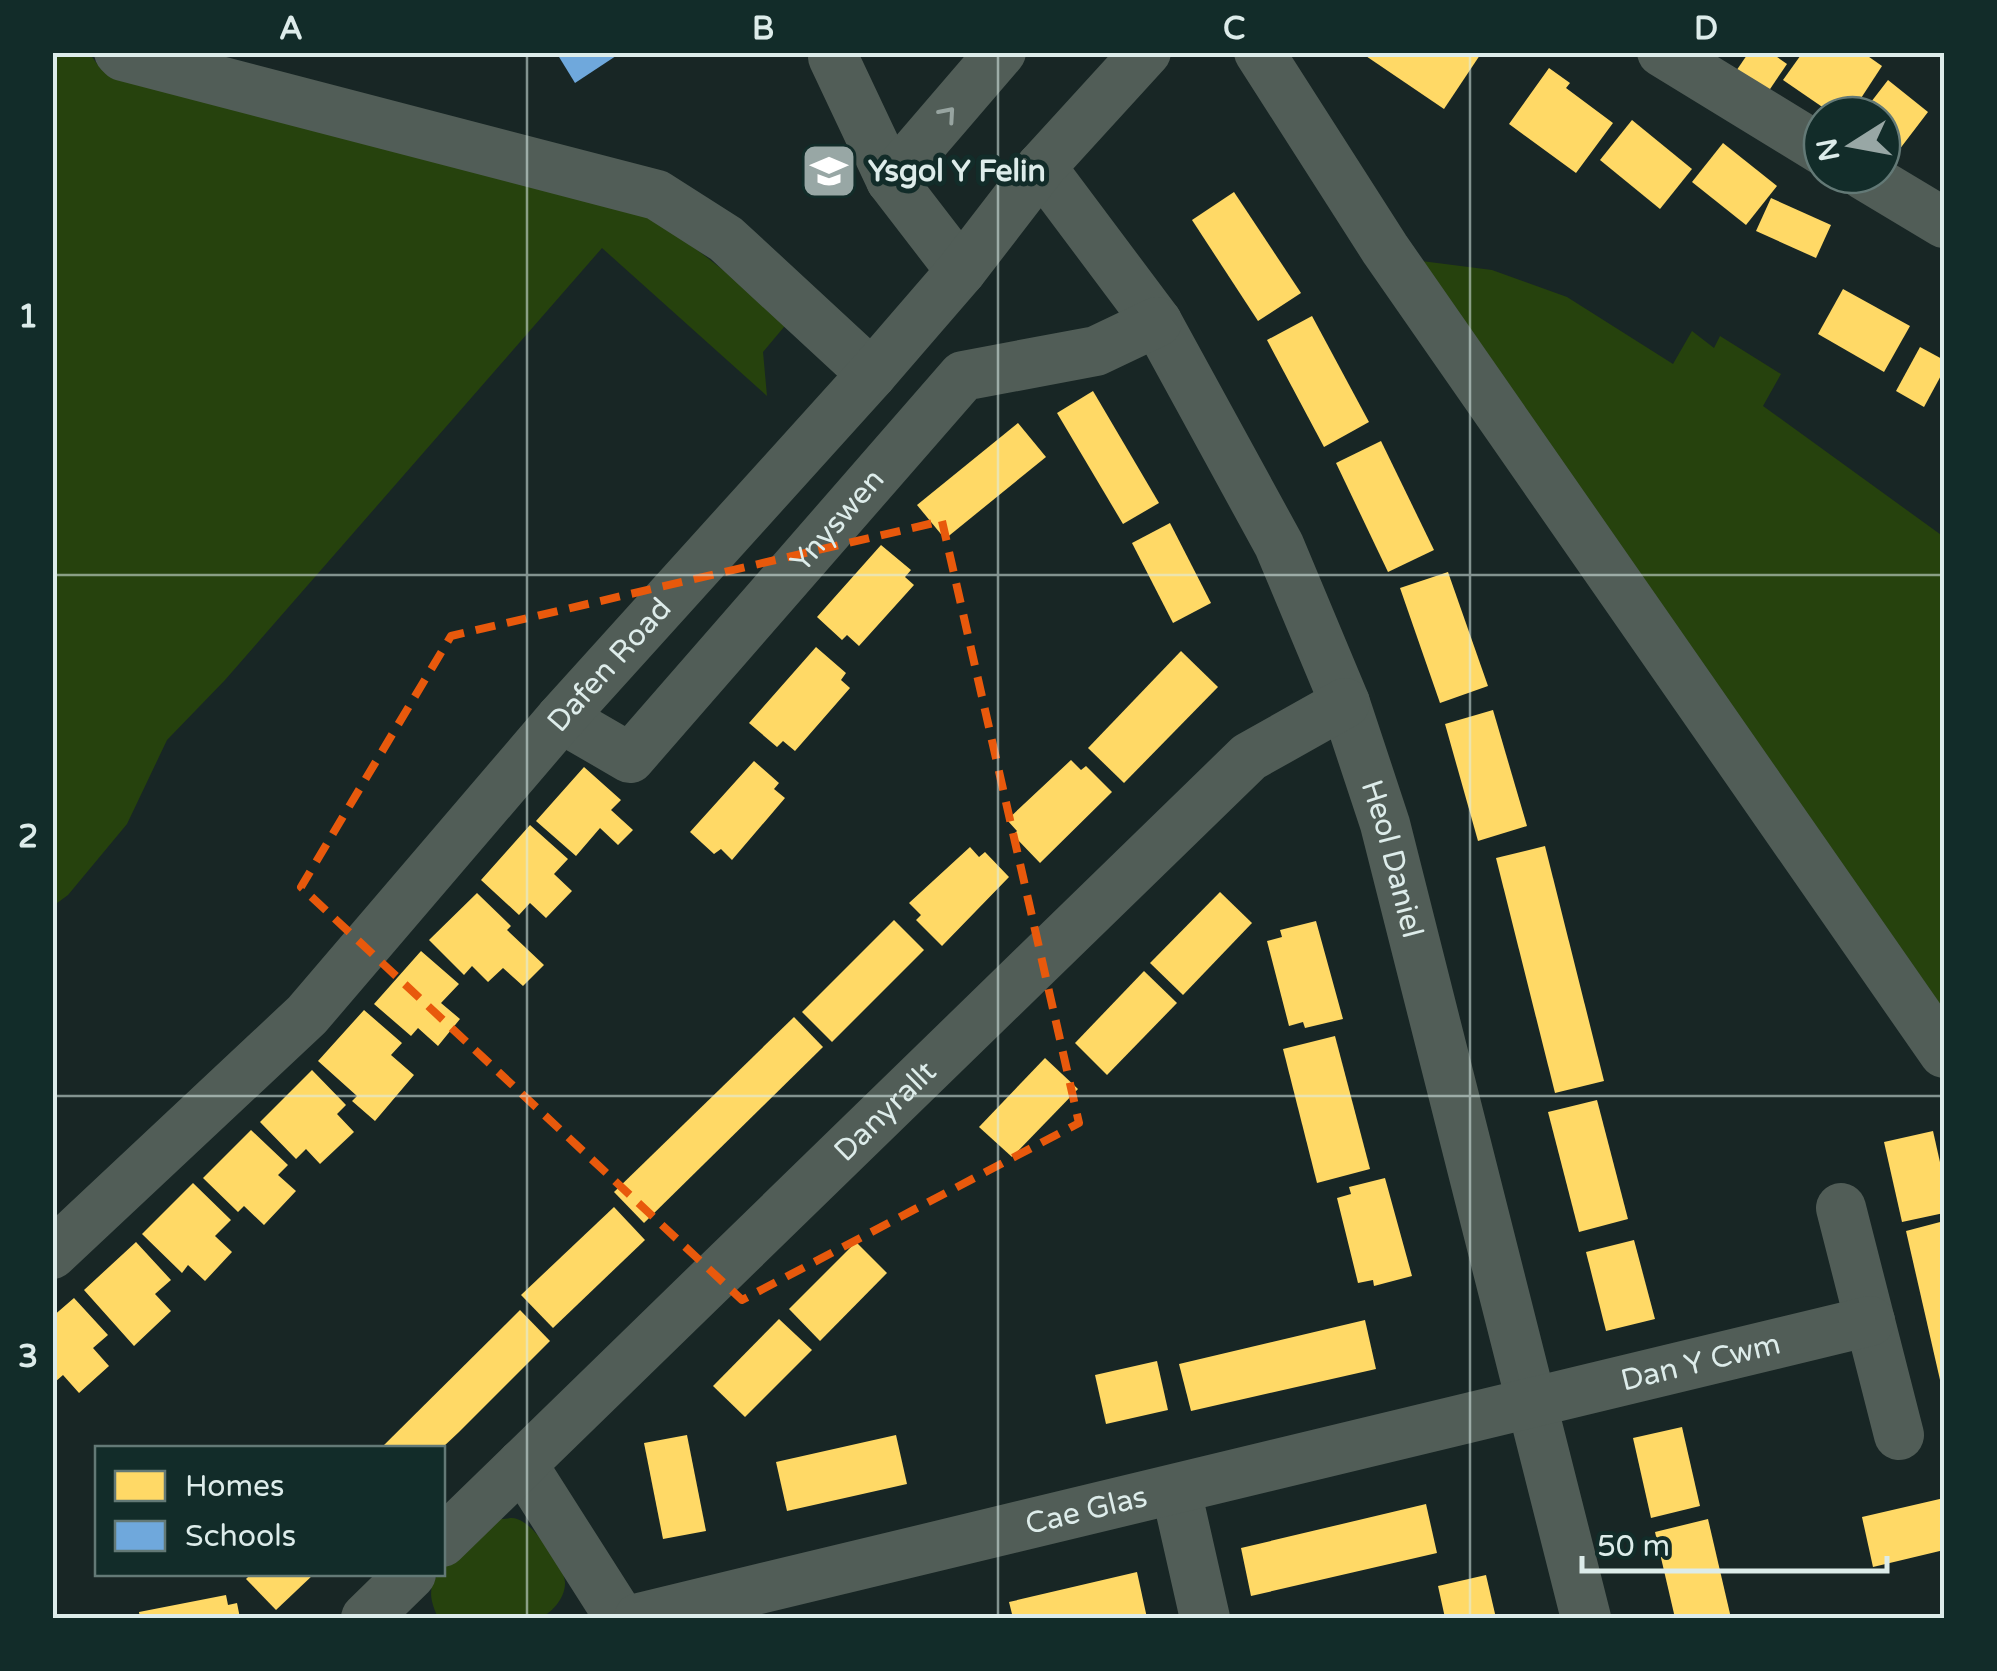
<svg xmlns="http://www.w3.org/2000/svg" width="1997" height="1671" viewBox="0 0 1997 1671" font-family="'Varela Round',sans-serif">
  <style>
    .green { fill: #26420d }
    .homes { fill: #ffd966 }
    .schools { fill: #6fa8dc }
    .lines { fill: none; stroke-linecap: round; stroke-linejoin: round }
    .minor { stroke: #515d57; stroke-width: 50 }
    .oneway { stroke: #97a4a0 }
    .marked { fill: none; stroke: #e8590c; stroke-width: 8; stroke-dasharray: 20 12; stroke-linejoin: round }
    .grid { fill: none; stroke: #ddecea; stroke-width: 2.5; stroke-opacity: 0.55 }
    .labels { text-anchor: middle; stroke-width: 10; stroke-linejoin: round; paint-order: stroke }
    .poi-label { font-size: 30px; font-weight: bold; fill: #ddecea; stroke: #122c29; text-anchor: start }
    .street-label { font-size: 30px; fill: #ddecea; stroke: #122c29 }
    .neatline { fill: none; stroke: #ddecea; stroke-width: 4 }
    .grid-label { font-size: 32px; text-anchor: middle; font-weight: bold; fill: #ddecea }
  </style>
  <rect width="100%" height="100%" fill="#182625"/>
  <g class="green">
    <path d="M53,53H89L101,69L643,208L789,321L763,352L767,396L602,248L225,680L167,740L127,824L68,895L53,906Z"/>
    <path d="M1398,258L1492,270L1567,297L1673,364L1692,331L1714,348L1720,336L1781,374L1763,406L1944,537V1044Z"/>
    <path d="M501,1519C507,1519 512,1517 517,1519C533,1523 564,1566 565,1582C566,1597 551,1615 538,1618H438C434,1608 429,1598 432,1586C437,1566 482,1533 501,1519Z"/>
  </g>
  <g class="homes">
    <path d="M1360,52H1482L1444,109Z"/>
    <path d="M1749,52H1770L1787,64L1762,101L1730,80Z"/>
    <path d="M1803,52H1862L1882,66L1850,115H1834L1783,80Z"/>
    <path d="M1549,68L1570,83L1566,88L1613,123L1576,173L1509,124Z"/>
    <path d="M1888,80L1928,112L1899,150L1882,137V115H1861Z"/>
    <path d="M1632,120L1692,169L1660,209L1600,160Z"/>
    <path d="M1723,143L1777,186L1746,225L1692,182Z"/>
    <path d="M1234,192L1301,293L1258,321L1192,220Z"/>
    <path d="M1771,198L1831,225L1816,258L1756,231Z"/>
    <path d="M1843,289L1910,326L1884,372L1818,334Z"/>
    <path d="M1312,316L1369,422L1324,447L1267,340Z"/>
    <path d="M1920,347L1944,360V370L1924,407L1896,391Z"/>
    <path d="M1093,391L1159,503L1123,524L1057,413Z"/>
    <path d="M1018,423L1046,457L945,539L917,505Z"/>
    <path d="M1381,441L1434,550L1388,572L1336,463Z"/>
    <path d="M1170,523L1211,603L1173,623L1132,543Z"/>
    <path d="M881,545L911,570L905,577L914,585L859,646L847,635L842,640L817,617Z"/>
    <path d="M1448,572L1488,686L1440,703L1400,588Z"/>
    <path d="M816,647L846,673L841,680L850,688L795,751L783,741L777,747L749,723Z"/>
    <path d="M1181,651L1218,687L1124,783L1088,748Z"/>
    <path d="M1493,710L1527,826L1478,841L1445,724Z"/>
    <path d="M1071,760L1081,770L1086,766L1112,792L1040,863L1013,835L1017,831L1007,820Z"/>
    <path d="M754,761L779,783L774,789L785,798L732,860L721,849L714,854L690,832Z"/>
    <path d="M584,767L621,800L611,810L633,830L618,845L600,828L576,856L536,821Z"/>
    <path d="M530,825L568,859L554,874L572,891L546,918L530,903L519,915L481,880Z"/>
    <path d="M1545,846L1604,1081L1555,1093L1496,858Z"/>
    <path d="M970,847L979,857L985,852L1009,877L942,946L916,920L921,915L909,903Z"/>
    <path d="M1220,892L1252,923L1183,995L1150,963Z"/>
    <path d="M477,893L511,926L507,930L544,965L523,986L503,968L488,982L472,966L464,975L429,940Z"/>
    <path d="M894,920L924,950L832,1042L802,1012Z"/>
    <path d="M1316,921L1343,1019L1305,1028L1303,1022L1289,1026L1267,941L1282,937L1280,930Z"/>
    <path d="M421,951L459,984L441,1003L460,1019L438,1046L418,1028L411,1036L374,1004Z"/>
    <path d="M1144,971L1177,1003L1107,1075L1075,1043Z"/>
    <path d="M364,1010L402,1043L391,1055L414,1075L375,1121L352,1101L357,1096L318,1061Z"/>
    <path d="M794,1017L823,1047L644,1223L614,1192Z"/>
    <path d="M1335,1036L1370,1169L1317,1183L1283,1049Z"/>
    <path d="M1045,1058L1078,1089L1012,1157L979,1127Z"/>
    <path d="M312,1070L346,1105L337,1114L354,1132L320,1164L306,1149L296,1159L260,1122Z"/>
    <path d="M1597,1100L1628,1219L1579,1232L1548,1112Z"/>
    <path d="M251,1130L288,1165L278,1175L296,1191L264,1225L244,1206L238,1212L203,1178Z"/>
    <path d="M1933,1131L1944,1180V1213L1902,1222L1884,1142Z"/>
    <path d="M1385,1178L1412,1276L1374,1286L1373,1280L1358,1283L1337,1198L1351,1194L1349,1187Z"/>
    <path d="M193,1183L231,1220L215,1236L232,1252L205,1281L188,1265L182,1273L142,1234Z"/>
    <path d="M614,1207L645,1240L553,1328L521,1295Z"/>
    <path d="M1944,1221V1393H1943L1906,1231Z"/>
    <path d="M1634,1240L1655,1319L1606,1331L1586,1252Z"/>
    <path d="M136,1242L171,1280L155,1294L171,1311L134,1346L84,1290Z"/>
    <path d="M856,1242L887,1273L820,1341L789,1309Z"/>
    <path d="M74,1298L108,1335L93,1348L109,1366L79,1393L63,1375L55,1382L52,1379V1317Z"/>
    <path d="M520,1310L550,1341L459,1432L442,1448H381Z"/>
    <path d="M779,1319L812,1350L745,1417L713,1386Z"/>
    <path d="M1365,1320L1376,1369L1191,1411L1179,1364Z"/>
    <path d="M1157,1361L1168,1410L1106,1424L1095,1375Z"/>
    <path d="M1682,1427L1700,1506L1651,1518L1633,1438Z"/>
    <path d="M687,1435L706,1531L663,1539L644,1443Z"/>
    <path d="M896,1435L907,1484L787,1511L776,1462Z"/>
    <path d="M1944,1498V1550L1873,1567L1862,1517Z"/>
    <path d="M1426,1504L1437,1553L1251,1596L1241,1548Z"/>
    <path d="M1708,1519L1731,1618H1675L1655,1532Z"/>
    <path d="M1137,1572L1147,1618H1013L1009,1602Z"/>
    <path d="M251,1574H314L276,1610L246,1579Z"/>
    <path d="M1486,1575L1496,1618H1445L1438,1586Z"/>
    <path d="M226,1595L228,1605L237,1603L240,1618H140L139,1612Z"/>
  </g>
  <path class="schools" d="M556,52H622L575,83Z"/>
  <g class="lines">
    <g class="minor">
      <path d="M119,52L123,56L657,195L726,239L872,374"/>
      <path d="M1259,52L1385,249L1944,1053"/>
      <path d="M1662,52L1822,150"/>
      <path d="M833,57L891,180"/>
      <path id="s1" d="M1041,167L1157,322L1279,545L1345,703L1385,824L1586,1618"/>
      <path d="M1864,175L1944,223"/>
      <path d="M961,271L891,180L1001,52"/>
      <path id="s2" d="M561,718L630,758L963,376L1096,351L1157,322"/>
      <path d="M1841,1208L1899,1435"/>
      <path id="s3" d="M52,1254L307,1015L561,718L872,374L961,271L1041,167L1146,52"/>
      <path d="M522,1464L620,1618"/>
      <path d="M1176,1490L1205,1618"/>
      <path id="s4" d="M442,1542L1249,757L1345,703"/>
      <path d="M366,1618L411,1574"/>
      <path id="s5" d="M639,1618L1870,1321"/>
    </g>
  </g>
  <defs><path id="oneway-chevron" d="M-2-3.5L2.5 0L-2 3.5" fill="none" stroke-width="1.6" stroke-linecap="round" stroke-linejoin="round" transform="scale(2.5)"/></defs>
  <use class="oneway" href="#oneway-chevron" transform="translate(948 114) rotate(-49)"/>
  <path class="marked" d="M942,521L1079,1123L742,1300L301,887L451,636Z"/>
  <path class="grid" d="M527,52V1618M998,52V1618M1470,52V1618M52,575H1944M52,1096H1944"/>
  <defs>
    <g id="school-square" transform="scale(2.875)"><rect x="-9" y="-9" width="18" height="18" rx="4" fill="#98a7a5" stroke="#122c29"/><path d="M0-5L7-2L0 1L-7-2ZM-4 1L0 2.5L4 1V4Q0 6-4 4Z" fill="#fff"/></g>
  </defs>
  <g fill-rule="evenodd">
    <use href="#school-square" x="829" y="171"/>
  </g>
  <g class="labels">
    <g class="poi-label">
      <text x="868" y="181">Ysgol Y Felin</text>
    </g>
    <g class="street-label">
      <text dy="10" stroke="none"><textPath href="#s2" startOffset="395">Ynyswen</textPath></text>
      <text dy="10" stroke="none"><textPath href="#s3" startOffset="812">Dafen Road</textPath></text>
      <text dy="10" stroke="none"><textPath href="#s1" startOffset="782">Heol Daniel</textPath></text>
      <text dy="10" stroke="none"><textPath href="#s4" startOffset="618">Danyrallt</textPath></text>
      <text dy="10" stroke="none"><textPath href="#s5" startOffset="1092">Dan Y Cwm</textPath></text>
      <text dy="10" stroke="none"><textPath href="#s5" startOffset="460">Cae Glas</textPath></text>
    </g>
  </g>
  <rect width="1997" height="1671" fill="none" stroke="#122c29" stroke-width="110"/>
  <rect x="95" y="1446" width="350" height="130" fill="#122c29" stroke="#637976" stroke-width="2.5"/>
  <rect x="115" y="1471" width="50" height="30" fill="#ffd966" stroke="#637976" stroke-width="2.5"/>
  <text x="185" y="1496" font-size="30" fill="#ddecea">Homes</text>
  <rect x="115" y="1521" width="50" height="30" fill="#6fa8dc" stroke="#637976" stroke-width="2.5"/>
  <text x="185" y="1546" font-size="30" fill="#ddecea">Schools</text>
  <g transform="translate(1852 145) rotate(259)"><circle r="48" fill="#122c29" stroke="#637976" stroke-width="2.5"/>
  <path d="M0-8L18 38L0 25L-18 38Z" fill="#98a7a5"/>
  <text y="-15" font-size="28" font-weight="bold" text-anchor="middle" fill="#ddecea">N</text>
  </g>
  <path d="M1582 1556v15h305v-15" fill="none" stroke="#ddecea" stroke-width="5"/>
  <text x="1597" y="1556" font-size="30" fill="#ddecea" stroke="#122c29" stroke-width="8" paint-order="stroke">50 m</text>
  <rect x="55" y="55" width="1887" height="1561" class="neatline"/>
  <g class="grid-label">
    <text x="291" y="39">A</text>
    <text x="763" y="39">B</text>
    <text x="1234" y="39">C</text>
    <text x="1706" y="39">D</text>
    <text x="28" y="327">1</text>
    <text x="28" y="847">2</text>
    <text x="28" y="1367">3</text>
  </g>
</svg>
